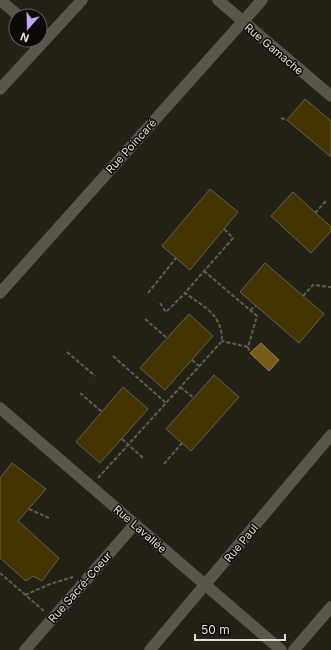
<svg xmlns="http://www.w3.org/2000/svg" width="331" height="650" viewBox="0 0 331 650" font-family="Inter,sans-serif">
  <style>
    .water { fill: #745d11; stroke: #95844d }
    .building { fill: #433400; stroke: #646056 }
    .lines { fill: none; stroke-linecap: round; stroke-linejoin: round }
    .minor-casing { stroke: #403d37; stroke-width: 12 }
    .path { stroke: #605d55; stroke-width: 2; stroke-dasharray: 4 2; stroke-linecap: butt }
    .minor { stroke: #5a564c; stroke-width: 11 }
    .labels { text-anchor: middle; stroke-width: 3; stroke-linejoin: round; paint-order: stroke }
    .street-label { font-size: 11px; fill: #e1ded8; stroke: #0c0a07 }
  </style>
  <rect width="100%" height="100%" fill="#242117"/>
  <path class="water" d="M261,343L279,360L269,371L250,353Z"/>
  <g class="building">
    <path d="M305,99L331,121V157L287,120Z"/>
    <path d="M210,189L238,212L190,270L162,246Z"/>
    <path d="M293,192L331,227V231L311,253L271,216Z"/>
    <path d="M265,263L324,314L299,343L240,292Z"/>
    <path d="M189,314L213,336L165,390L140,368Z"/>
    <path d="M214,375L239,397L191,451L166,429Z"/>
    <path d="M123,387L148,409L100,463L76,442Z"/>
    <path d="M12,463L46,489L18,521L59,558L42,581L33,576L26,581L0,558V478Z"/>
  </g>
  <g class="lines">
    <g class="minor-casing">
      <g id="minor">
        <path d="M0,0L19,16"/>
        <path d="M218,0L331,96"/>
        <path d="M0,89L82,0"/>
        <path d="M0,293L262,0"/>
        <path d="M0,408L281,650"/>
        <path d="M25,650L135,524"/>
        <path d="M150,650L331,435"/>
        <path d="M294,650L331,607"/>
      </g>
    </g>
    <g class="path">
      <path d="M281,118L287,120"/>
      <path d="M315,213L327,200"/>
      <path d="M204,271L257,316L248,347L222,341"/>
      <path d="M148,293L176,258"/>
      <path d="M303,296L313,285L331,287"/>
      <path d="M160,303L166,312L185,293"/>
      <path d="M250,310L256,306"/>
      <path d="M145,319L167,338"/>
      <path d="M248,347L250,353"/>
      <path d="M67,352L95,376"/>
      <path d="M113,356L166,403"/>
      <path d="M192,360L199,366"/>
      <path d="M180,387L194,398"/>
      <path d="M80,393L102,412"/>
      <path d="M122,439L143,458"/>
      <path d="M164,464L182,443"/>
      <path d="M98,478L222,341C222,314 204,307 185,293L233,238L224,229"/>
      <path d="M29,509L49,518"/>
      <path d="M0,573L44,611"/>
      <path d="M25,595L50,584L73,577"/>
    </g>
    <use href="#minor" class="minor"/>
  </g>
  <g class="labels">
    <g class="street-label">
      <text transform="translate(274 49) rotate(40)" y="4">Rue Gamache</text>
      <text transform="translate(131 146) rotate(-48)" y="4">Rue Poincaré</text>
      <text transform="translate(140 529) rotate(41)" y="4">Rue Lavallée</text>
      <text transform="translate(241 543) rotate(-50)" y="4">Rue Paul</text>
      <text transform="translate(80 587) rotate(-49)" y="4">Rue Sacré-Coeur</text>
    </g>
  </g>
  <g transform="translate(28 28) rotate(200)"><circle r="19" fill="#0c0a07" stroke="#615f5b"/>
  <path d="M0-3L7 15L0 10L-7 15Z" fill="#c3a7f2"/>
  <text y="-6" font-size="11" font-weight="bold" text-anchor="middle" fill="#e1ded8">N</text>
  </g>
  <path d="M195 634v6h90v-6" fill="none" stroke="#e1ded8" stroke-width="2"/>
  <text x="201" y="634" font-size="12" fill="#e1ded8" stroke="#0c0a07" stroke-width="3" paint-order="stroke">50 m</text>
</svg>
